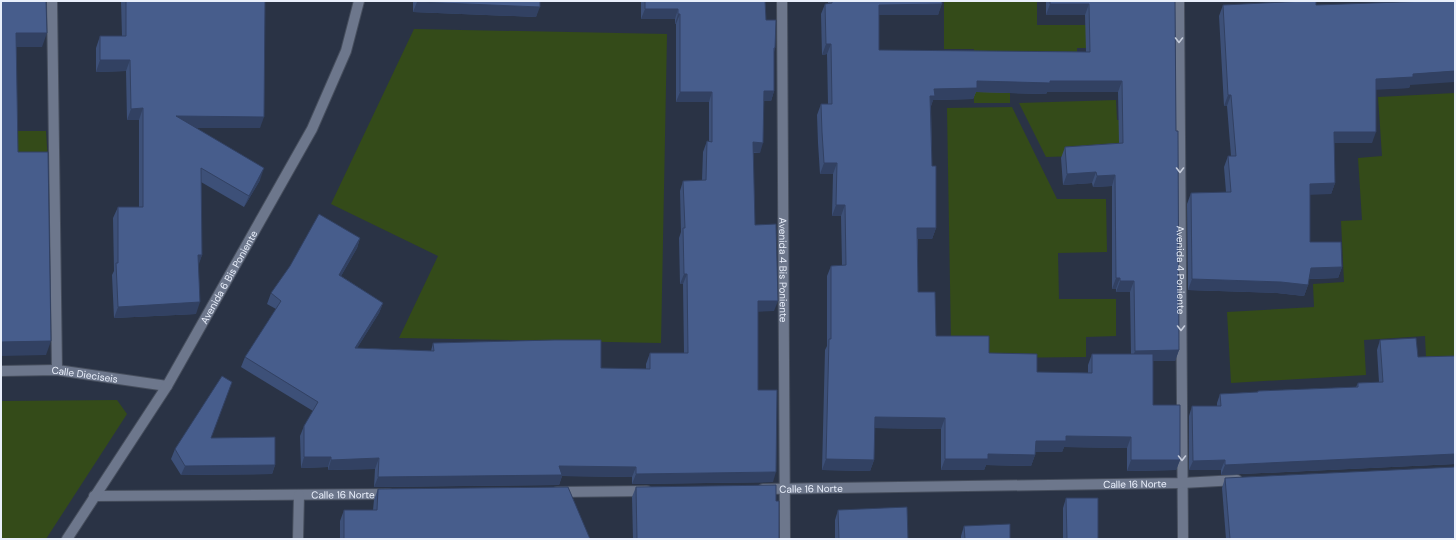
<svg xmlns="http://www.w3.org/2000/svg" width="1456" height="540" viewBox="0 0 1456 540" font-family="'DM Sans',sans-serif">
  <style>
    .green { fill: #344b19 }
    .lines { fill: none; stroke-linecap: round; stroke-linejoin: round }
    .minor-casing { stroke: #464e5d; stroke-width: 12 }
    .minor { stroke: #6d778c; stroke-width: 10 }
    .wall { fill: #3d5078; fill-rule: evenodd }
    .shaded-wall { fill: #324162 }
    .building { fill: #475d8c; stroke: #324162 }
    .oneway { stroke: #c4cbda }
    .labels { text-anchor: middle; stroke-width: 3; stroke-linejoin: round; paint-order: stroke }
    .street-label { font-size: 10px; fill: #e9effb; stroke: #171b23 }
  </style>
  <rect width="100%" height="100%" fill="#2a3345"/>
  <g class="green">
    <path d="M944,1H1037V25H1114V48H1077V59L1010,58V103H974V49H944Z"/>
    <path d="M414,29L667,34L661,343L399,338L438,256L331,204Z"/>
    <path d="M1455,93V356L1426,357L1425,336L1364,340L1366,375L1231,383L1227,312L1314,307L1313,284L1344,282L1341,221L1362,220L1358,158L1382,156L1378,97Z"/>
    <path d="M1116,100L1117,120L1178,118L1135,154L1046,157L1019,103Z"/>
    <path d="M1012,107L1057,199H1106L1107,252L1058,253L1059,299H1116V336L1086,337V357L984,358L951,342L947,108Z"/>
    <path d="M1,131H46L48,162L1,163Z"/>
    <path d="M117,400L127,414L46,539H1V401Z"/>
  </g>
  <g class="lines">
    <g class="minor-casing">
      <g id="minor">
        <path d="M52,1L57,370"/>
        <path id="s1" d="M782,1L785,539"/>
        <path id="s2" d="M1179,1L1183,539"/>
        <path id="s3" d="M1,371L57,370L167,386"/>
        <path id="s4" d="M763,489L1182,483L1237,480"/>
        <path d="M557,492L647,491"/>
        <path id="s5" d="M94,496L389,494"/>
        <path id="s6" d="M67,539L167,386L312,129L346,51L359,1"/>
        <path d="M298,539L299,495"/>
      </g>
    </g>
    <use href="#minor" class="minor"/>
  </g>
  <g class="wall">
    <path d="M121,1H265L260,128H195L260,180L244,207L201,182L202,255L198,265L196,314L114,318L112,275L114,271L113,218L118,207H139V120H127L126,71L96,72V48L100,36H122Z"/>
    <path d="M413,1H540L536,17L413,12Z"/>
    <path d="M641,1H765L766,20L775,48L774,52V91L771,101H764L760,153H753L755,225L774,311H758V390L773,482L632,484V477L562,476L559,485L374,487L375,469L328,470V467L301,468L300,436L304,426L313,411L241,367L245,357L276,309L267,304L271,293L360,238L357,248L341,276L383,303L379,313L357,348L431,351L433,343L601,368L646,369V364L650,353H684L683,284H680L679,238L681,232L680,191L683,181L702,180L703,152L707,141L709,142V102H676V24H675V19H641Z"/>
    <path d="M828,1H942L938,15H879V50L1086,52L1085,15H1046V1H1175L1176,131L1179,350L1175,361H1153V405L1180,460L1176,470L1127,471V448L1064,447L1062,452H1035V455L1031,466L986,465L984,470H941V429L874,428V460L870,471L822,470L825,350L827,346V276L831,266L842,265L841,216H832L833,174H820L818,143L817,115L821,104H828L827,54L822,55L821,14L825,4H828ZM976,92L1046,94L1047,92H1118L1119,143L1065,147L1061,158L1063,185L1092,183L1093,187L1112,186V289H1116V292H1130L1131,354H1092L1088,365V373L1037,372L989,353L936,336L918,292V239H932L936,228L932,166L931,106L933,100L973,99Z"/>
    <path d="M1223,5H1316L1410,85L1409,88L1376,89L1372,143H1334L1335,183L1331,194H1310V242L1342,267L1338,278L1309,279L1308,285L1304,296L1277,293L1188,290L1187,204L1191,193L1226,192L1224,167L1228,156H1231L1227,106H1224L1219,16Z"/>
    <path d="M1380,340L1418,357L1455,356V464L1221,475V470H1189V416L1192,406H1217V403L1220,394L1257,392L1258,391L1356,387L1358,383L1379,382L1377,350Z"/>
    <path d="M211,438L275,465L272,474L181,475L171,459L175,449Z"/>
    <path d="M1225,478L1455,539H1226L1222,488Z"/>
    <path d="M636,487L776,501L779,539H633L632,497Z"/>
    <path d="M378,489L590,539H340V521L344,510H373L374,500Z"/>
    <path d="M1066,498L1098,539H1063V508Z"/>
    <path d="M838,510L908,539H835V520Z"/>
    <path d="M964,526L1010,539H961V536Z"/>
  </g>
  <g class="shaded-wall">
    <path d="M417,2L540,7L536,17L413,12Z"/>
    <path d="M942,4L938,15H875L879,5Z"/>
    <path d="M1050,4H1089L1085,15H1046Z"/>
    <path d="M645,9H678L675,19H641Z"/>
    <path d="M678,14H680L676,24H675Z"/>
    <path d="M16,33H47L42,47H11Z"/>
    <path d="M826,44H831L827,54L822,55Z"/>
    <path d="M100,60H130L126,71L96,72Z"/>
    <path d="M1455,71V82L1410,85L1409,88L1372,90L1376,79L1413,74Z"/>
    <path d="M977,81H1122L1118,92H1047L1046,94L976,92L973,99L933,100L931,106L930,96L934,89Z"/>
    <path d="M764,91H774L771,101H760Z"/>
    <path d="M680,92H712L709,102H676Z"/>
    <path d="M1228,95H1231L1227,106H1224Z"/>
    <path d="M143,108L139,120H127L131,109Z"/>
    <path d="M176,116L264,117L260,128H171Z"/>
    <path d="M1334,132H1376L1372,143H1330Z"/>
    <path d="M753,142L763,143L760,153L749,152Z"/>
    <path d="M824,163H837L833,174H820Z"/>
    <path d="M264,168L260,180L244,207L249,196Z"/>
    <path d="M1096,172L1092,183L1063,185L1067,174Z"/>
    <path d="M1115,175L1112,186L1093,187L1097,176Z"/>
    <path d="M1335,183L1331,194L1306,195L1310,184Z"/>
    <path d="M836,205H845L841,216H832Z"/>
    <path d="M917,228H936L932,239H914Z"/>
    <path d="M360,238L357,248L336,285L339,275Z"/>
    <path d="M198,255H202L198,267Z"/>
    <path d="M1342,267L1338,278L1307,279L1311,268Z"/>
    <path d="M684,274H687L683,284H680Z"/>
    <path d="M1116,278H1120L1116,289H1112Z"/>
    <path d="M1192,279L1281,282L1308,285L1304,296L1277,293L1188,290Z"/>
    <path d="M1120,281H1134L1130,292H1116Z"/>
    <path d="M758,301H778L774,311L754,312Z"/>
    <path d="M200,302L196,314L114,318L118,307Z"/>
    <path d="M383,303L379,313L351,358L355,348Z"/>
    <path d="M51,341L46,355L1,356V342Z"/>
    <path d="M1179,350L1175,361H1131L1135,351Z"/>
    <path d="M875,417L945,418L941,429L871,428Z"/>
    <path d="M1066,436L1131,437L1127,448L1064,447L1062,452H1032L1036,441Z"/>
    <path d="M988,454L1035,455L1031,466L986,465L984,470H941L945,459Z"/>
    <path d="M1455,454V464L1221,475L1225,465Z"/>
    <path d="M304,457H331L328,467L301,468Z"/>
    <path d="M379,458L375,469L328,470L331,460Z"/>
    <path d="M826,459L874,460L870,471L822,470Z"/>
    <path d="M1131,460H1180L1176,470L1127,471Z"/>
    <path d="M1225,460L1221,470H1189L1193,461Z"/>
    <path d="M275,465L272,474L181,475L185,466Z"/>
    <path d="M559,466L636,467L632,477L562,476L559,485L374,487L378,477Z"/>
    <path d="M776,472L773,482L632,484L636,474Z"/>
  </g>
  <g class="building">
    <path d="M1,1H46L47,33H16L18,152H48L51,341L1,342Z"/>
    <path d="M126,1H265L264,117L176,116L264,168L249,196L201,168L202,255H198L200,302L118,307L116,263H118V207H143V108L131,109L130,60H100V36H126Z"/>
    <path d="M417,1H540V7L417,2Z"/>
    <path d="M645,1H765L766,20H776L775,48H774V91H764L763,143L753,142L755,225L776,224L778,301H758V390H777L776,472L636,474V467L559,466L562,475L378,477L379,458L331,460V457H304V426L318,402L245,357L281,301L271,293L290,266L319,214L360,238L339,275L383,303L355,348L434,351L433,343L554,340H601V368L650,369V353H688L687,274H684L683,228H685L683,181L706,180L707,141L712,142V92H680V14H678V9H645Z"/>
    <path d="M832,1H942V4L879,5V50L1090,52L1089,4H1050V1H1175L1176,131H1178L1179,350L1135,351L1134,281H1120V278H1116L1115,175L1097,176L1096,172L1067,174L1065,147L1123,143L1122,81H1050V83L977,81V88L934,89L935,96H930L932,166H936V228H917L918,292H935L936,336H989V353L1037,354V372L1092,373V354H1153V405H1180V460H1131V437L1066,436V441H1036L1035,455L988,454V459H945V418L875,417L874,460L826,459L829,339H831V266L846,265L845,205H836L837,163H824L822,132L821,104H832L831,44H826L825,4L832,3Z"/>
    <path d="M1305,1H1316V5L1428,1H1455V71L1413,74V77L1376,79V132H1334L1335,183L1310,184V242H1341L1342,267L1311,268L1308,285L1281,282L1192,279L1191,193L1231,192L1228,156H1236L1231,95H1228L1223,5Z"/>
    <path d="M1416,338L1418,357L1455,356V454L1225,465V460L1193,461L1192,406H1221L1220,394L1258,392V391L1358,387V383L1383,382L1380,340Z"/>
    <path d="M222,376L232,382L211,438L275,437V465L185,466L175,449Z"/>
    <path d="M1455,467V539H1230L1225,478Z"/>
    <path d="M776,485V501H779V539H637L636,487Z"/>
    <path d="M568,487L590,539H344V510H377L378,489Z"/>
    <path d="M1066,498H1098V539H1067Z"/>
    <path d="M907,507L908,539H839L838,510Z"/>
    <path d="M1010,524V539H965L964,526Z"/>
  </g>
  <defs><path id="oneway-chevron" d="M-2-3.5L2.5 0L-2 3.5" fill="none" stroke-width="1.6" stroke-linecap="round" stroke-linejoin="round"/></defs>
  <g class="oneway">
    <use href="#oneway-chevron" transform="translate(1179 40) rotate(90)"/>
    <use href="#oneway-chevron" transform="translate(1180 170) rotate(90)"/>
    <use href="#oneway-chevron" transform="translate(1181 328) rotate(90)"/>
    <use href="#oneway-chevron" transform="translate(1182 458) rotate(90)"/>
  </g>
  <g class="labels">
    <g class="street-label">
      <text dy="4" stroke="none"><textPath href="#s1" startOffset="269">Avenida 4 Bis Poniente</textPath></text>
      <text dy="4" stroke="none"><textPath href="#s2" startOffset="269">Avenida 4 Poniente</textPath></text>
      <text dy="4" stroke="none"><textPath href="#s6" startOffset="308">Avenida 6 Bis Poniente</textPath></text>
      <text dy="4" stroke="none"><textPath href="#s3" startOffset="84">Calle Dieciseis</textPath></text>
      <text dy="4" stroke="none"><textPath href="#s4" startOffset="372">Calle 16 Norte</textPath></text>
      <text dy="4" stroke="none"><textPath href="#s4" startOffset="48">Calle 16 Norte</textPath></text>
      <text dy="4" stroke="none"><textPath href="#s5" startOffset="249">Calle 16 Norte</textPath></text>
    </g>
  </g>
  <rect width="1456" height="540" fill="none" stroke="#e9effb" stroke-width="4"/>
</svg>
